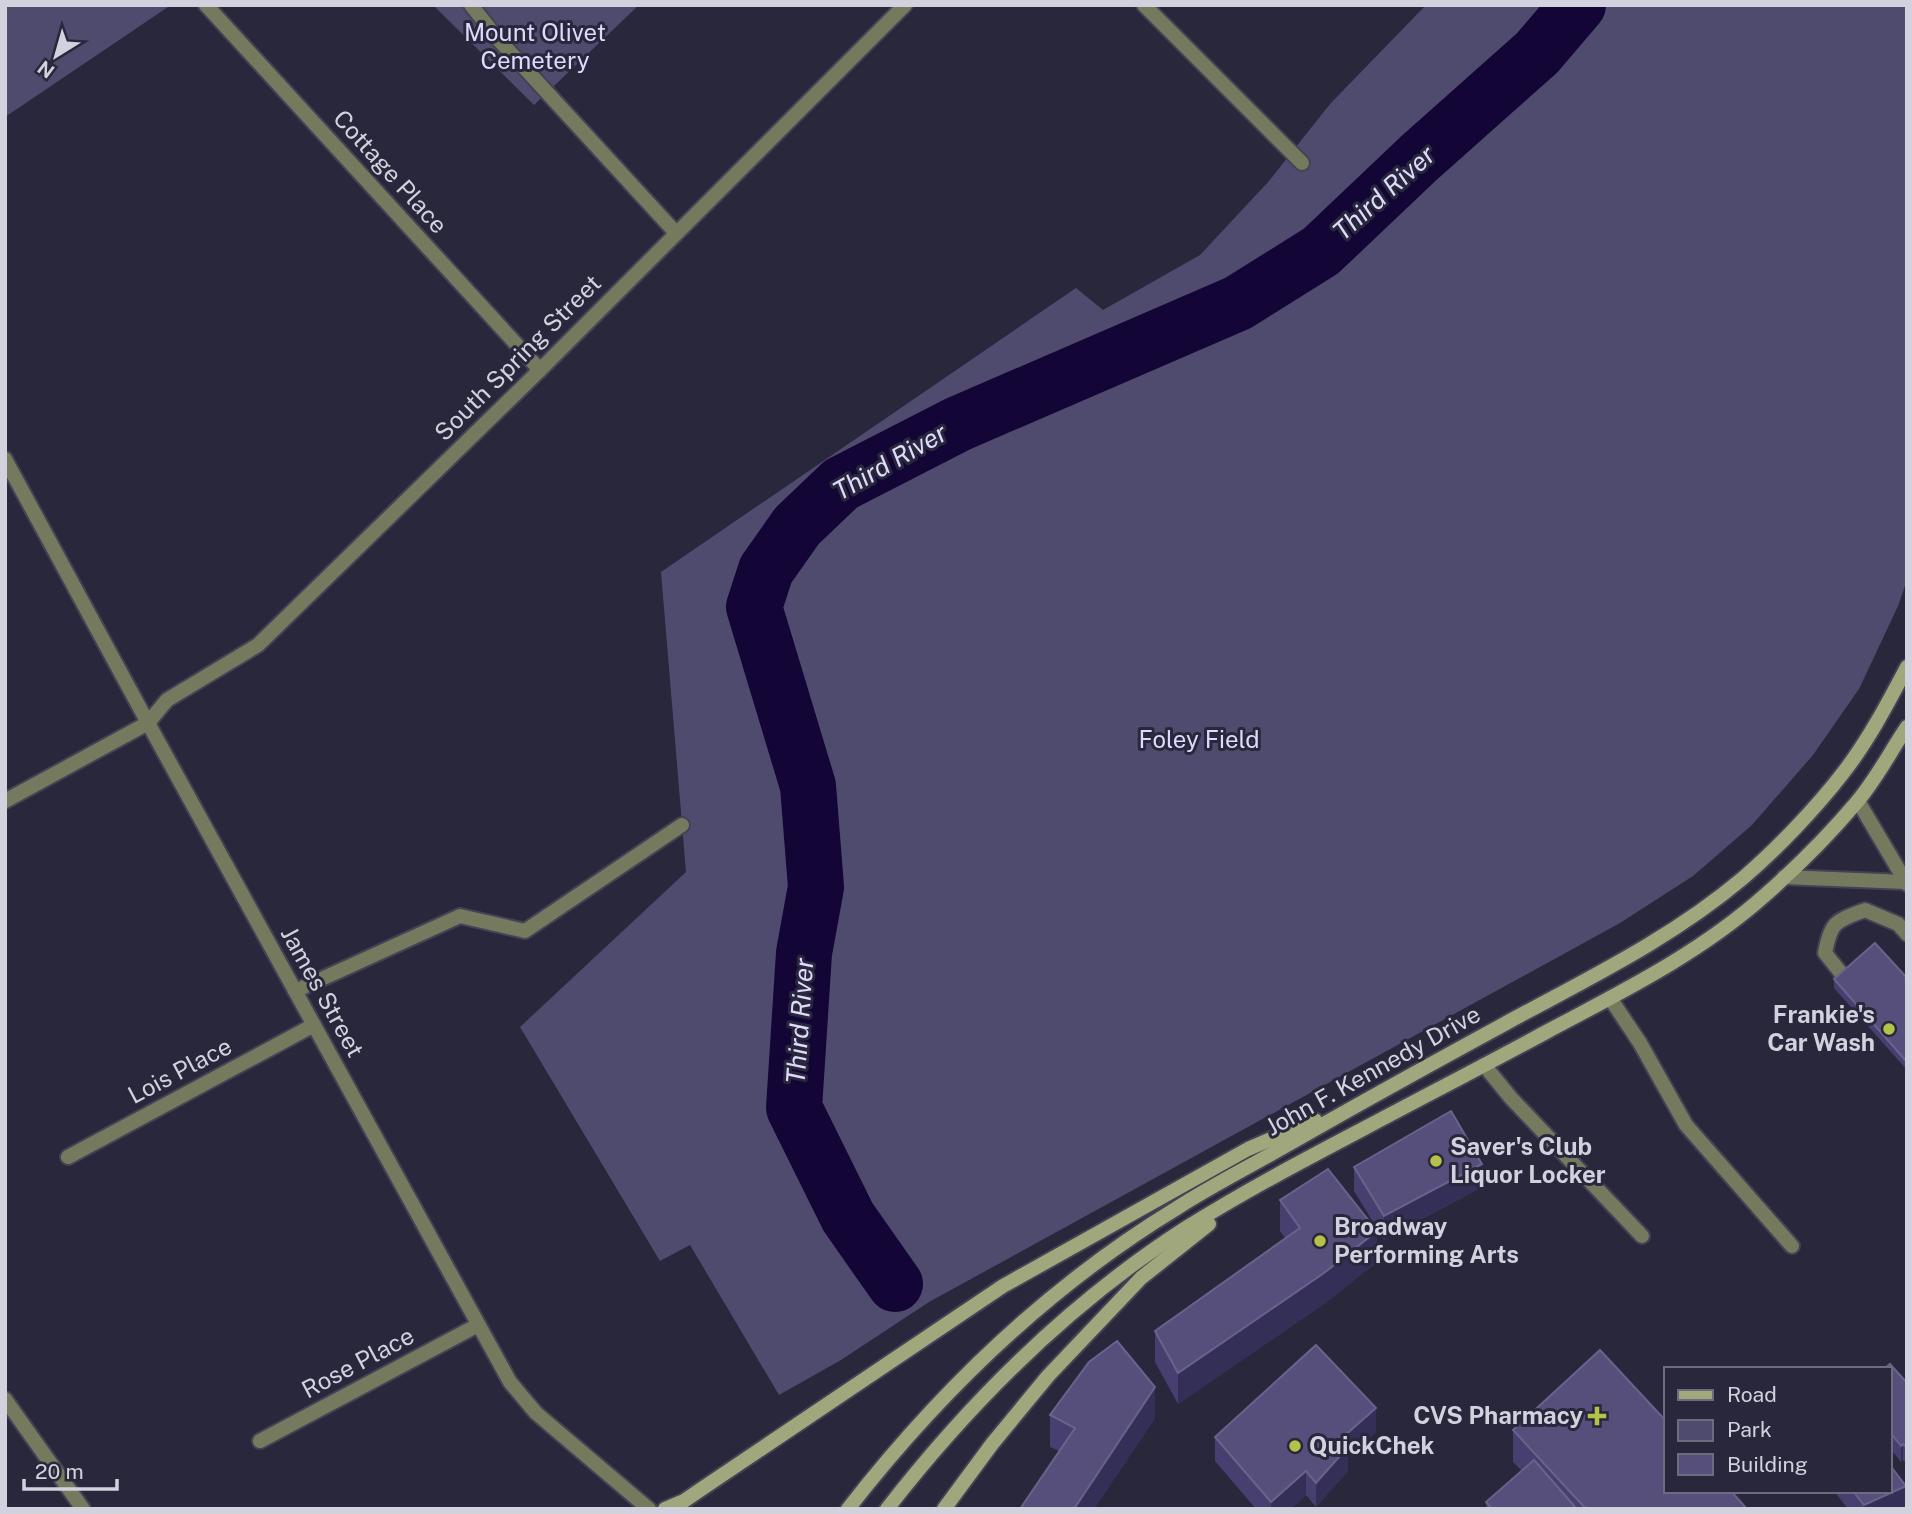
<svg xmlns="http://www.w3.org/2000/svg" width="1912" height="1514" viewBox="0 0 1912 1514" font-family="'Public Sans',sans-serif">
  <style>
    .green { fill: #4f4b6f }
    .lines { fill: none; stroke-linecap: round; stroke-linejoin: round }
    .river { stroke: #130535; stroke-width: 56 }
    .lane-casing { stroke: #444255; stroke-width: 18 }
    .street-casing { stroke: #444255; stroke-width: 18 }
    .secondary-casing { stroke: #444255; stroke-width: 18 }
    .lane { stroke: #757a5f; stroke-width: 14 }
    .street { stroke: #757a5f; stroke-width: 14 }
    .secondary { stroke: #a0a77c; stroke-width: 14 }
    .wall { fill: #463f70 }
    .shaded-wall { fill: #342f56 }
    .building { fill: #564f7c; stroke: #69638c; stroke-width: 2 }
    .poi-dot { fill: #b5c24a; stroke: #29273b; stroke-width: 2.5 }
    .labels { text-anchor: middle; stroke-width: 6; stroke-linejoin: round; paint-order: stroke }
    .park-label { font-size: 24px; fill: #dcdafd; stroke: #29273b }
    .street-label { font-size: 24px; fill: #d2d2df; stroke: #29273b }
    .poi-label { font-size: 24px; font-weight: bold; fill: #d2d2df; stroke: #29273b; text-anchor: start }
    .water-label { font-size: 26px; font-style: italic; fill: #dedbfe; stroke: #29273b }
  </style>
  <rect width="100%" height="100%" fill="#29273b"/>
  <g class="green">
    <path d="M5,5H171L5,117Z"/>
    <path d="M433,5H639L534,105Z"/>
    <path d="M1426,5H1907V580L1898,606L1859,689L1813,755L1752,825L1693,876L1620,923L929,1302L841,1360L779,1395L690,1245L660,1261L520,1027L686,872L661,572L1076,288L1103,310L1200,255L1269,181L1330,104Z"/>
  </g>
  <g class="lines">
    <path class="river" d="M895,1284L848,1217L794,1108L804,953L816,887L808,786L754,607L766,570L797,526L841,484L958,424L1238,303L1321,251L1419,158L1537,53L1578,5"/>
    <g class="lane-casing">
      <g id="lane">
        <path d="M471,5L498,39L676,233"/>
        <path d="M1858,801L1907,884"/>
        <path d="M1784,877L1905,882"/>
        <path d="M1845,978L1825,953C1831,921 1836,921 1865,910L1898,924L1907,934"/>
        <path d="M295,991L460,916L525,931L682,825"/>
        <path d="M1610,998L1640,1043L1686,1125L1792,1246"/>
        <path d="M1484,1065L1511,1098L1642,1236"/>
      </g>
    </g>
    <g class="street-casing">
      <g id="street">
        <path d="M206,5L540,370"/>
        <path d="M1144,5L1302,163"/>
        <path d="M5,459L148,723L510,1382L536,1413L649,1509"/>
        <path d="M5,801L148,723L167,700L258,645L540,370L905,5"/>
        <path d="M68,1157L314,1025"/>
        <path d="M5,1399L83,1509"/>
        <path d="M260,1441L478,1325"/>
      </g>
    </g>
    <g class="secondary-casing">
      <g id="secondary">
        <path d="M665,1509L684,1501L700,1490L1003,1286L1248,1149L1315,1120"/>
        <path d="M848,1509C940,1391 1049,1286 1177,1208C1208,1188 1241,1171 1273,1153C1351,1108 1429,1065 1508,1022C1589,978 1672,938 1743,878C1776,850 1816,808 1843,773C1868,741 1888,703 1907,667"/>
        <path d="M887,1509C971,1401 1071,1302 1186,1228C1243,1192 1304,1160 1363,1129C1425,1096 1487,1064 1548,1031C1623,991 1700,953 1764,896C1796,868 1828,836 1856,803C1876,780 1890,752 1907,727"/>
        <path d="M944,1509L992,1444L1048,1376L1141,1278L1209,1224"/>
      </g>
    </g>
    <use href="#lane" class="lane"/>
    <use href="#street" class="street"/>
    <use href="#secondary" class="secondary"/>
  </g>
  <g class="wall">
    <path d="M1907,978V1070L1834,988V979Z"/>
    <path d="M1354,1167L1482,1187L1384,1240L1354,1191Z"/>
    <path d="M1280,1200L1377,1262L1324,1304L1178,1404L1155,1362V1331L1285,1238L1280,1231Z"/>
    <path d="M1889,1369L1907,1383V1464L1903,1460L1901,1462L1889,1447Z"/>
    <path d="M1050,1415L1155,1418L1094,1509H1020L1059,1451L1050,1447Z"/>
    <path d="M1513,1430L1747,1509H1486V1502L1522,1471L1513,1462Z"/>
    <path d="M1376,1432L1348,1456V1471L1316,1507L1306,1495L1291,1509H1256L1215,1461V1437Z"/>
    <path d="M1834,1491H1889L1906,1509H1848Z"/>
  </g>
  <g class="shaded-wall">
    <path d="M1482,1164V1187L1384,1240V1216Z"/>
    <path d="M1377,1231V1262L1324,1304L1178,1404V1373Z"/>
    <path d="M1155,1387V1418L1094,1509H1074Z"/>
    <path d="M1376,1408V1432L1348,1456V1471L1316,1507V1483L1342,1438Z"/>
    <path d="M1903,1444V1460L1901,1462V1446Z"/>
    <path d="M1306,1471V1495L1291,1509H1271V1502Z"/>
    <path d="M1906,1486V1509H1864V1505Z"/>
  </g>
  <g class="building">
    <path d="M1875,943L1907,978V1062L1834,979Z"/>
    <path d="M1451,1111L1482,1164L1384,1216L1354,1167Z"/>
    <path d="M1328,1169L1377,1231L1324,1273L1178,1373L1155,1331L1300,1228L1280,1200Z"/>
    <path d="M1117,1341L1155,1387L1074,1509H1020L1075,1428L1050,1415L1089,1362Z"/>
    <path d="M1316,1345L1376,1408L1342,1438L1348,1447L1316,1483L1306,1471L1271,1502L1215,1437Z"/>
    <path d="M1600,1350L1665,1420V1491H1731L1747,1509H1586L1513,1430Z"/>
    <path d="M1890,1364L1907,1383V1448L1903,1444L1901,1446L1889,1431V1369H1884Z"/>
    <path d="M1534,1460L1577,1509H1492L1486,1502Z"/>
    <path d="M1889,1464L1906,1486L1864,1505L1853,1491H1889Z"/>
  </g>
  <g class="poi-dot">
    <circle cx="1889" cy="1029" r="7"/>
    <circle cx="1436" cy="1161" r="7"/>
    <circle cx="1320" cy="1241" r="7"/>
    <path d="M1593.5 1405.5h7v7h7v7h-7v7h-7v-7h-7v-7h7z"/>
    <circle cx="1295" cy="1446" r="7"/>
  </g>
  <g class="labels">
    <g class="park-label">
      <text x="535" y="41">Mount Olivet<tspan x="535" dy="28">Cemetery</tspan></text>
      <text x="1199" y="748">Foley Field</text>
    </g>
    <g class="street-label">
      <text transform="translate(390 172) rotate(48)" y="8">Cottage Place</text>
      <text transform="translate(518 358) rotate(-45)" y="8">South Spring Street</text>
      <text transform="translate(322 992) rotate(61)" y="8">James Street</text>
      <text transform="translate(180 1071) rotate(-28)" y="8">Lois Place</text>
      <text transform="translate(1373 1071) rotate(-29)" y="8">John F. Kennedy Drive</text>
      <text transform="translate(358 1363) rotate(-28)" y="8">Rose Place</text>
    </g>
    <g class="poi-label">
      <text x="1875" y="1023" text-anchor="end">Frankie's<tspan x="1875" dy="28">Car Wash</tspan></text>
      <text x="1450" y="1155">Saver's Club<tspan x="1450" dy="28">Liquor Locker</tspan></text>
      <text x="1334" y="1235">Broadway<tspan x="1334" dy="28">Performing Arts</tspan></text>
      <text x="1583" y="1424" text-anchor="end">CVS Pharmacy</text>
      <text x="1309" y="1454">QuickChek</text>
    </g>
    <g class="water-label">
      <text transform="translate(1384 193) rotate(-42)" y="9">Third River</text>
      <text transform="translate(890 462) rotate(-30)" y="9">Third River</text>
      <text transform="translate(800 1021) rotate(-86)" y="9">Third River</text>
    </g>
  </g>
  <rect width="1912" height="1514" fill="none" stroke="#d2d2df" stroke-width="14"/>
  <rect x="1664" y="1367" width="228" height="126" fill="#29273b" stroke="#6d6b7d" stroke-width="2"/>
  <rect x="1678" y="1390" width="35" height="10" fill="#a0a77c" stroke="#6d6b7d" stroke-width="2"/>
  <text x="1727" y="1402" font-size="21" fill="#d2d2df">Road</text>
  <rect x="1678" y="1420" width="35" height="21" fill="#4f4b6f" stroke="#6d6b7d" stroke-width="2"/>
  <text x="1727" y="1437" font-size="21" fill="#d2d2df">Park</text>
  <rect x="1678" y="1454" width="35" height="21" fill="#564f7c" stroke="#6d6b7d" stroke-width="2"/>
  <text x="1727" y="1472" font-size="21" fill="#d2d2df">Building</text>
  <g transform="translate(56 56) rotate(217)" stroke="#29273b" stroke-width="5" paint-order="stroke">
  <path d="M0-5L12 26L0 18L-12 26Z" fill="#d2d2df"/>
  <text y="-10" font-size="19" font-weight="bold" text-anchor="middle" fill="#d2d2df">N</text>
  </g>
  <path d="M24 1479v10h93v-10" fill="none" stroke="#d2d2df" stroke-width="3.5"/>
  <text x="35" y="1479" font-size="21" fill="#d2d2df" stroke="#29273b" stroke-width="5" paint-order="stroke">20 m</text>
</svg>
